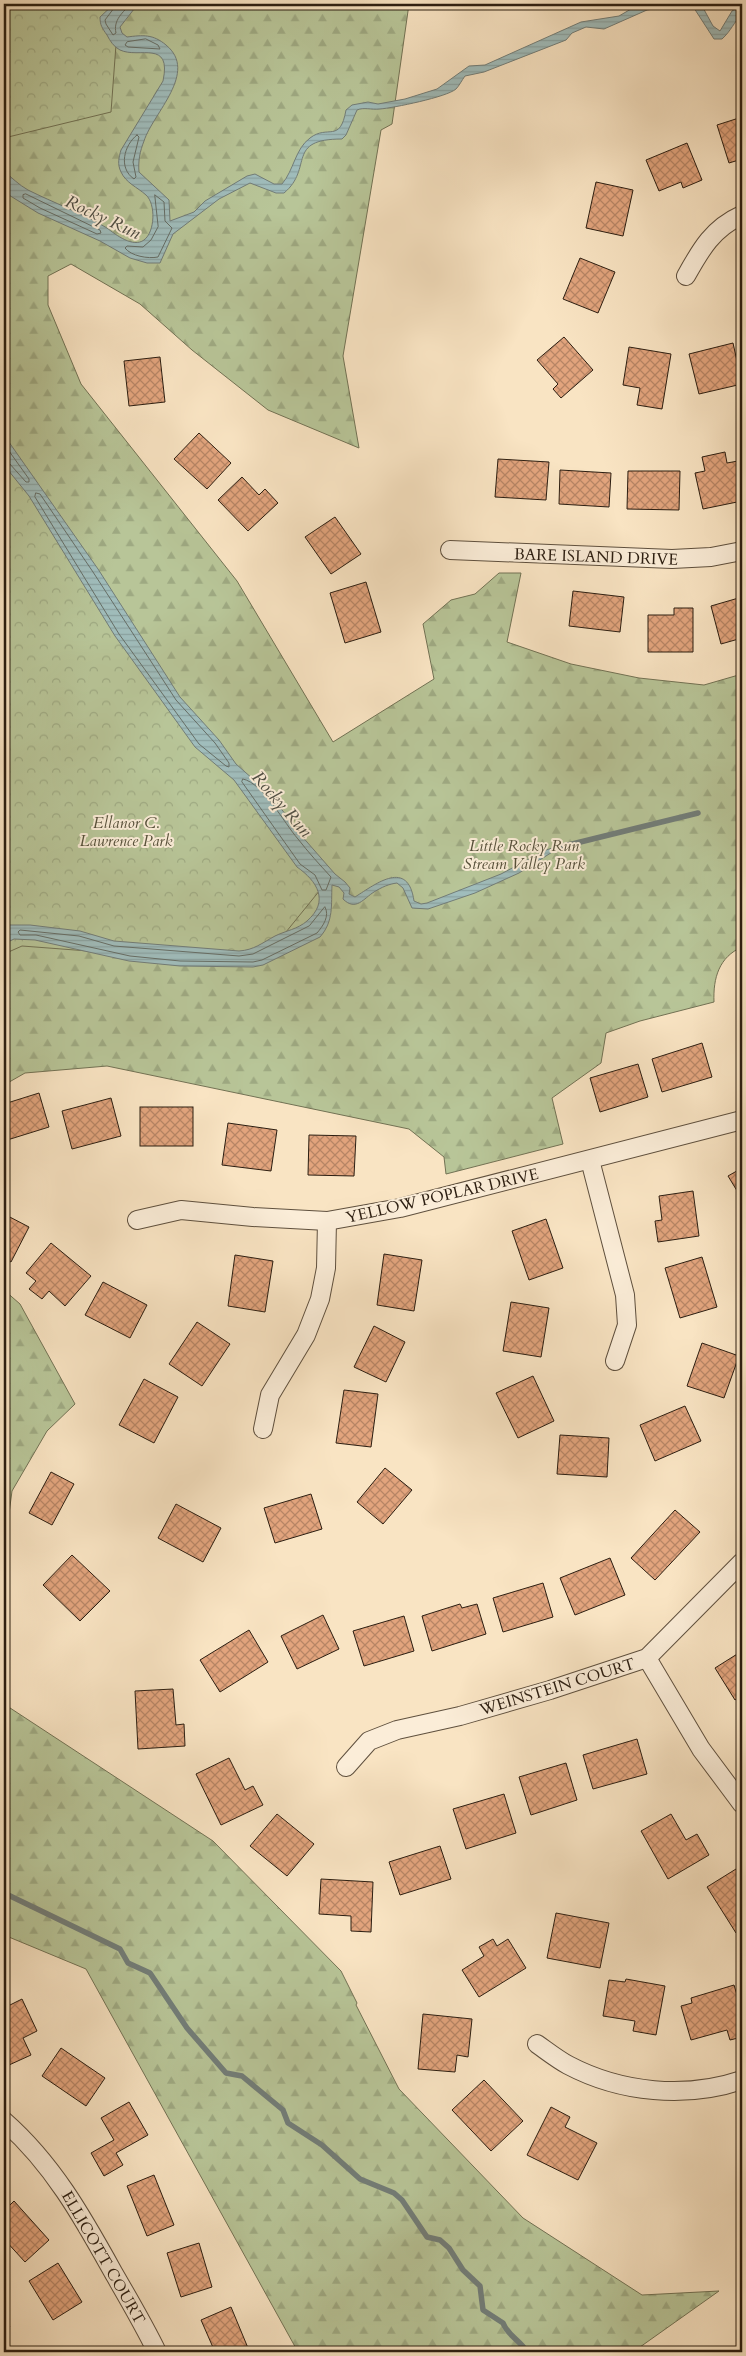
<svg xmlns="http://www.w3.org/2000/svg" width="746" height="2356" viewBox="0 0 746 2356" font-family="Cardo,serif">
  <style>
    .forest { fill: url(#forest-firs); stroke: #727254 }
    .park { fill: url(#park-crowns); stroke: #727254 }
    .water { fill: url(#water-rules); stroke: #727d78 }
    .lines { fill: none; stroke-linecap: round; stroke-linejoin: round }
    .shore { stroke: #666e66; stroke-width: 1 }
    .stream { stroke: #727d78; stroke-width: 5.5 }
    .building { fill: url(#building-cross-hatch); stroke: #2c1e11 }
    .street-casing { stroke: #5f503e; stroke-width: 20 }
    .street { stroke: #fbedd8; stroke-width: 18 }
    .labels { text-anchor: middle; stroke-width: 4; stroke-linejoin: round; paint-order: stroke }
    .street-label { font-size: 16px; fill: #2c1e11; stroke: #fbedd8 }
    .park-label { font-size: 16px; font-style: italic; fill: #56503a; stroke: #fbedd8 }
    .water-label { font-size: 18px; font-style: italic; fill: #4f4e44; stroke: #fbedd8 }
  </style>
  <defs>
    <pattern id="forest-firs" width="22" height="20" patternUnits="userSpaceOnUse" patternTransform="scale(1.25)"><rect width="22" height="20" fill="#b8c598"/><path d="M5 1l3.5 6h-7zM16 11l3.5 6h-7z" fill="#9ea982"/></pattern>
    <pattern id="park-crowns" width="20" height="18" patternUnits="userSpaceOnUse" patternTransform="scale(1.25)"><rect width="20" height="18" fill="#b8c598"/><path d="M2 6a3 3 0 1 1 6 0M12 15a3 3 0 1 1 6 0" fill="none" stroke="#9ea982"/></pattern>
    <pattern id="water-rules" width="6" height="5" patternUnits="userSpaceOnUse" patternTransform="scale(1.25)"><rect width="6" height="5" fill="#a0bdbc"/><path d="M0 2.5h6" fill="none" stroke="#8aa2a1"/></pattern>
    <pattern id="building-cross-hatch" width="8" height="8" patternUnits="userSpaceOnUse" patternTransform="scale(1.25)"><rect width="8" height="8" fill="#e2a47d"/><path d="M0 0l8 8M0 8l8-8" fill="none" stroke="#b78565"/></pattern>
  </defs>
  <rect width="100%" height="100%" fill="#f9e4c3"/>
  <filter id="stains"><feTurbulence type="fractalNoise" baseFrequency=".004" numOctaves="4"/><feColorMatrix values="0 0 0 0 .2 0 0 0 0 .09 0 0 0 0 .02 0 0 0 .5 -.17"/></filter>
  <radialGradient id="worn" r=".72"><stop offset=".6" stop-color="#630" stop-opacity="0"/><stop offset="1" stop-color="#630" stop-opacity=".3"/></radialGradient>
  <g class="forest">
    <path d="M4,4H409L392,124L381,130L343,356L359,448L268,410L192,350L140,304L71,264L48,276V305L81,384L237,581L333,742L434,679L423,624L451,600L475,594L499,573H521L507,642L571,664L639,678L704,685L742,674V947C719,957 713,978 714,1002L640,1021L606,1033L601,1063L552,1098L563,1144L446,1174L444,1157L409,1129L107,1066L25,1073L4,1085Z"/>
    <path d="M4,1290L20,1304L75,1404L47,1431L12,1491L4,1551Z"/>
    <path d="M4,1704L213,1841L341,1971L357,2003L356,2005L399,2089L523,2218L642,2295L719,2291L633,2352H298L86,1969L4,1935Z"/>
  </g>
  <g class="park">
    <path d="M4,4H119L111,112L4,138Z"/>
    <path d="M4,453L170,697L329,879L260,964L22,946L4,954Z"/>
  </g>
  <g class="water">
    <path d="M114,4H138L120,27L122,33L127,37C143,35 153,34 166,45C199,72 153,113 144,141C140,151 138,161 139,172L169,200L170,221L194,212L205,201L247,176L255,174L274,184H282C294,170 295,149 310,138C328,124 340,144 346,110L352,105L368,102L378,104L405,99L437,89L469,66L485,65L581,22L619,16L631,9L649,4H685L647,10L604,29L586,27L572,33L566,40L484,72L465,76C462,80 459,86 456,89C447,97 393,108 380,109C371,110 364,107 357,110L346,135L342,139C285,139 314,168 284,193H276L250,183L219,199L173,234L160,263H147L130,258L100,241L38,213L4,192V171C11,177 19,185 28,190C54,203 82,213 107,228C116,235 133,248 144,240C155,232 156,204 146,195C137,187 126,183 121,172C117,164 119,157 121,150L163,81C172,39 139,59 120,50C114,47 110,41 107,35C102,28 100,25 100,17Z"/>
    <path d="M687,4H701L713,26L720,31L732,11L742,5V14C734,22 731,31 722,39H714L692,5Z"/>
    <path d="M4,435L98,569L180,697L219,740L236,764L271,795L300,834L335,874L345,882L350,888L349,894L355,897C377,883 408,859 414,901L421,904L427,903L501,874L546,850L565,844L519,873L475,893L428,909L412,908L403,888L397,883C389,884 382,887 374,892C364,898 356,912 343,899L344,893L339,887L332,885C331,905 334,921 320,937L263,965L253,967L180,966L129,961L35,940L14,939L4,944V925H30L80,931L114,941L239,951C254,950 262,943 275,936C285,931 298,929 307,921C330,901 317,881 297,867L234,780L195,747L115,636L29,496L4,465Z"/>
  </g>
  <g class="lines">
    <g class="shore">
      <path d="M115,4L114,8L105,20L106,24L113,35L116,33C113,20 123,12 131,4"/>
      <path d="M146,39L158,45L160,49L128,47L125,45L127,42Z"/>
      <path d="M137,135L139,137L133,162L136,177L134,179C118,168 124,145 137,135Z"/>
      <path d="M26,194L100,230L101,233L97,234L40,208L23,198V195Z"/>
      <path d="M155,195L164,202L165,221L172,228L158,257C148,259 131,256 125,248L127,246L143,247L151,240L158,227Z"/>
      <path d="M4,444L29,479V482H26L9,463L4,462"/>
      <path d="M36,493L40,494L93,572L176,700L215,743L229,763V767L226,766L199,744L119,634L35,497Z"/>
      <path d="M243,779C263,783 284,823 298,839C308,852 320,865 331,877L326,890H322L315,875L300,864L242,782Z"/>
      <path d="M325,907C330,916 323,926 317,933L262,960L253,962L180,961L130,956L36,935H20L18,932L20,930L79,936L114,946L239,956L253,954L309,926Z"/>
    </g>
    <g class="stream">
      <path d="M560,847L698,813"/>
      <path d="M4,1893L120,1949L128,1963L150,1973L187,2028L226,2073L242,2076L283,2110L288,2123L322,2145L360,2179L394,2193L402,2200L427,2237L440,2240L449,2248L463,2270L480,2286L483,2310L503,2323C508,2336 520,2340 527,2352"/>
    </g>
  </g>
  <g class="building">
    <path d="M742,117V159L729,163L717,125Z"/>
    <path d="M687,143L702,180L683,188L681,182L659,191L646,160Z"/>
    <path d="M596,182L633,190L623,236L586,228Z"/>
    <path d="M580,258L615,272L598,313L563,299Z"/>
    <path d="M564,337L593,370L561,398L553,389L558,384L537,360Z"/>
    <path d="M733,343L742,384L699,394L689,354Z"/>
    <path d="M629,347L671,354L662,409L637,405L640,388L623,385Z"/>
    <path d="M160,357L165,402L129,406L124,361Z"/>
    <path d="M199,433L231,463L207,489L174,459Z"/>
    <path d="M725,452L727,463L738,461L742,479V501L703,509L695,473L705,471L702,457Z"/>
    <path d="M498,459L549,462L546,500L495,497Z"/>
    <path d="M560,470L611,473L609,507L559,504Z"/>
    <path d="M628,471H680L679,510L627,509Z"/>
    <path d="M242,477L259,495L265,489L278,503L248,531L218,500Z"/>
    <path d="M335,517L361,554L331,574L305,537Z"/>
    <path d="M366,582L381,632L345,643L330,593Z"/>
    <path d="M573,591L624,597L620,632L569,626Z"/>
    <path d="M742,597V638L721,644L711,606Z"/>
    <path d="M674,608H693V652H648V615H674Z"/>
    <path d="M702,1043L712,1077L662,1092L652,1059Z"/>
    <path d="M638,1064L648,1097L600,1112L590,1078Z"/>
    <path d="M39,1093L49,1127L4,1141V1104Z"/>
    <path d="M111,1098L121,1136L72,1149L62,1111Z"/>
    <rect x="140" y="1107" width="53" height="39"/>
    <path d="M228,1123L277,1130L271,1171L222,1165Z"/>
    <path d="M309,1135L356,1136L354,1176L308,1175Z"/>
    <path d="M742,1168V1199L728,1176Z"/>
    <path d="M693,1191L699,1236L658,1242L655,1221L662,1220L659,1196Z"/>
    <path d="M4,1214L29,1227L11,1262L4,1258Z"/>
    <path d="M546,1219L563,1268L529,1280L512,1231Z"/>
    <path d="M51,1243L91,1276L65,1306L49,1291L42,1299L29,1289L36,1281L26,1273Z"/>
    <path d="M384,1254L422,1260L414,1311L377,1305Z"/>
    <path d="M235,1255L273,1261L265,1312L228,1306Z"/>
    <path d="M702,1257L717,1307L680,1318L665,1268Z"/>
    <path d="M103,1282L147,1305L130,1338L85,1315Z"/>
    <path d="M511,1302L549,1308L541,1357L503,1351Z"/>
    <path d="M197,1322L230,1344L202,1386L169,1364Z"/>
    <path d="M374,1326L405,1342L386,1382L354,1367Z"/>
    <path d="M702,1343L739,1356L724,1398L687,1386Z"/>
    <path d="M533,1376L554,1421L518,1438L496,1393Z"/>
    <path d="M144,1379L178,1397L154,1443L119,1425Z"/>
    <path d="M344,1390L378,1394L371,1447L336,1443Z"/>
    <path d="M685,1406L701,1441L655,1461L640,1425Z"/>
    <path d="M560,1435L609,1438L607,1477L557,1474Z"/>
    <path d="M385,1468L412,1490L383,1524L357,1502Z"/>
    <path d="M51,1472L74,1484L52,1525L29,1513Z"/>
    <path d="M311,1494L322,1529L275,1543L264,1508Z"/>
    <path d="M176,1504L221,1528L203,1562L158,1538Z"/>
    <path d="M675,1510L700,1532L655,1580L631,1558Z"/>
    <path d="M72,1555L110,1591L80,1621L43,1585Z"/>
    <path d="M610,1558L625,1595L575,1615L560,1578Z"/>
    <path d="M543,1583L553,1617L503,1632L493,1598Z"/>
    <path d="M460,1604L462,1608L477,1604L486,1634L432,1651L422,1616Z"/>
    <path d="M323,1615L339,1649L297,1669L281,1636Z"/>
    <path d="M404,1616L414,1651L364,1666L353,1631Z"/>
    <path d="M249,1630L268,1662L220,1692L200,1660Z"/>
    <path d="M742,1651V1695L735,1700L715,1668Z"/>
    <path d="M173,1689L176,1725L184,1724L185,1746L138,1749L135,1691Z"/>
    <path d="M637,1739L647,1774L593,1789L583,1755Z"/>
    <path d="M229,1758L245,1790L253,1786L263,1805L221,1825L196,1774Z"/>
    <path d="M566,1763L577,1800L531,1815L519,1777Z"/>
    <path d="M504,1794L516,1833L466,1849L453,1809Z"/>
    <path d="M277,1814L314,1844L287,1876L250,1846Z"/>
    <path d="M671,1814L686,1840L697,1834L709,1855L668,1879L641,1831Z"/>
    <path d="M440,1846L451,1879L400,1895L389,1862Z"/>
    <path d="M736,1869L742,1879V1929L736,1933L707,1887Z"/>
    <path d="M321,1879L373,1882L371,1932L351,1931V1916L319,1914Z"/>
    <path d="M556,1913L609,1923L600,1968L547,1958Z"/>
    <path d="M493,1939L497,1946L508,1939L526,1968L479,1997L462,1970L484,1956L479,1947Z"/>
    <path d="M626,1979L665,1986L656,2035L633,2031L635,2021L603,2016L609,1980L625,1982Z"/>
    <path d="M734,1985L742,2012V2037L730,2040L727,2030L691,2040L681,2006L692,2003L691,1998Z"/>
    <path d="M22,1999L37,2031L23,2038L31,2055L9,2065L4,2054V2022L8,2019L4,2008Z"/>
    <path d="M423,2014L472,2019L468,2057L457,2055L455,2072L418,2069Z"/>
    <path d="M61,2048L105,2078L86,2106L42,2076Z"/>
    <path d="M484,2080L523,2121L491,2151L452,2110Z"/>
    <path d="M129,2102L148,2135L116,2153L123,2165L104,2176L91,2153L114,2140L101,2118Z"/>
    <path d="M551,2107L570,2117L565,2127L597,2143L578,2180L527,2155Z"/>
    <path d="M154,2175L174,2225L147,2236L127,2186Z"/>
    <path d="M14,2201L49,2240L25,2262L4,2239V2211Z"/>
    <path d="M199,2243L212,2287L181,2297L167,2253Z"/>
    <path d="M58,2263L82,2302L53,2320L29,2281Z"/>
    <path d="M231,2307L248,2348L239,2352H215L201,2320Z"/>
    <path d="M4,2322L10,2326L4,2334Z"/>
  </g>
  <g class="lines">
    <g class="street-casing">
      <g id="street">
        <path d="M686,276C701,249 713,228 742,215"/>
        <path d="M450,550L672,559L711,557L742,551"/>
        <path d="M590,1160L625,1295L627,1325L615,1361"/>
        <path d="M137,1220L181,1210L253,1217L327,1221L400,1208L742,1120"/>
        <path d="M263,1429L270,1395L306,1335L320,1299L326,1268L327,1221"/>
        <path d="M647,1658L701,1749L742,1804"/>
        <path d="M346,1767L369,1741L397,1730L460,1716L550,1690L647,1658L742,1562"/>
        <path d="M537,2044C547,2051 557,2059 568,2065C621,2093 686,2099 742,2080"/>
        <path d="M4,2121C52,2163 82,2216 113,2272C128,2298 144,2325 157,2352"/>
      </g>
    </g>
    <use href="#street" class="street"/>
  </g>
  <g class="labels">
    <g class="street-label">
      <text transform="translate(596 556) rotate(2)" y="6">BARE ISLAND DRIVE</text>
      <text transform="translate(442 1195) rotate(-13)" y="6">YELLOW POPLAR DRIVE</text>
      <text transform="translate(557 1686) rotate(-17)" y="6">WEINSTEIN COURT</text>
      <text transform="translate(104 2257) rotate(60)" y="6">ELLICOTT COURT</text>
    </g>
    <g class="park-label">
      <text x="126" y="828">Ellanor C.<tspan x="126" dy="18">Lawrence Park</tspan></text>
      <text x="524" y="851">Little Rocky Run<tspan x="524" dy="18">Stream Valley Park</tspan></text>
    </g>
    <g class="water-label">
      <text transform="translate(103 217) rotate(25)" y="6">Rocky Run</text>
      <text transform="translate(282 804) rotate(49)" y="6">Rocky Run</text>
    </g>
  </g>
  <rect width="746" height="2356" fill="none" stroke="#f9e4c3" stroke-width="20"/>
  <rect x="5" y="5" width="736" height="2346" fill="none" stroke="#2c1e11" stroke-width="2.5"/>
  <rect x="10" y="10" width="726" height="2336" fill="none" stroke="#2c1e11"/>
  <rect width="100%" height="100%" filter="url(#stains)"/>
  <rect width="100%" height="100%" fill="url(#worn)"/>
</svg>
